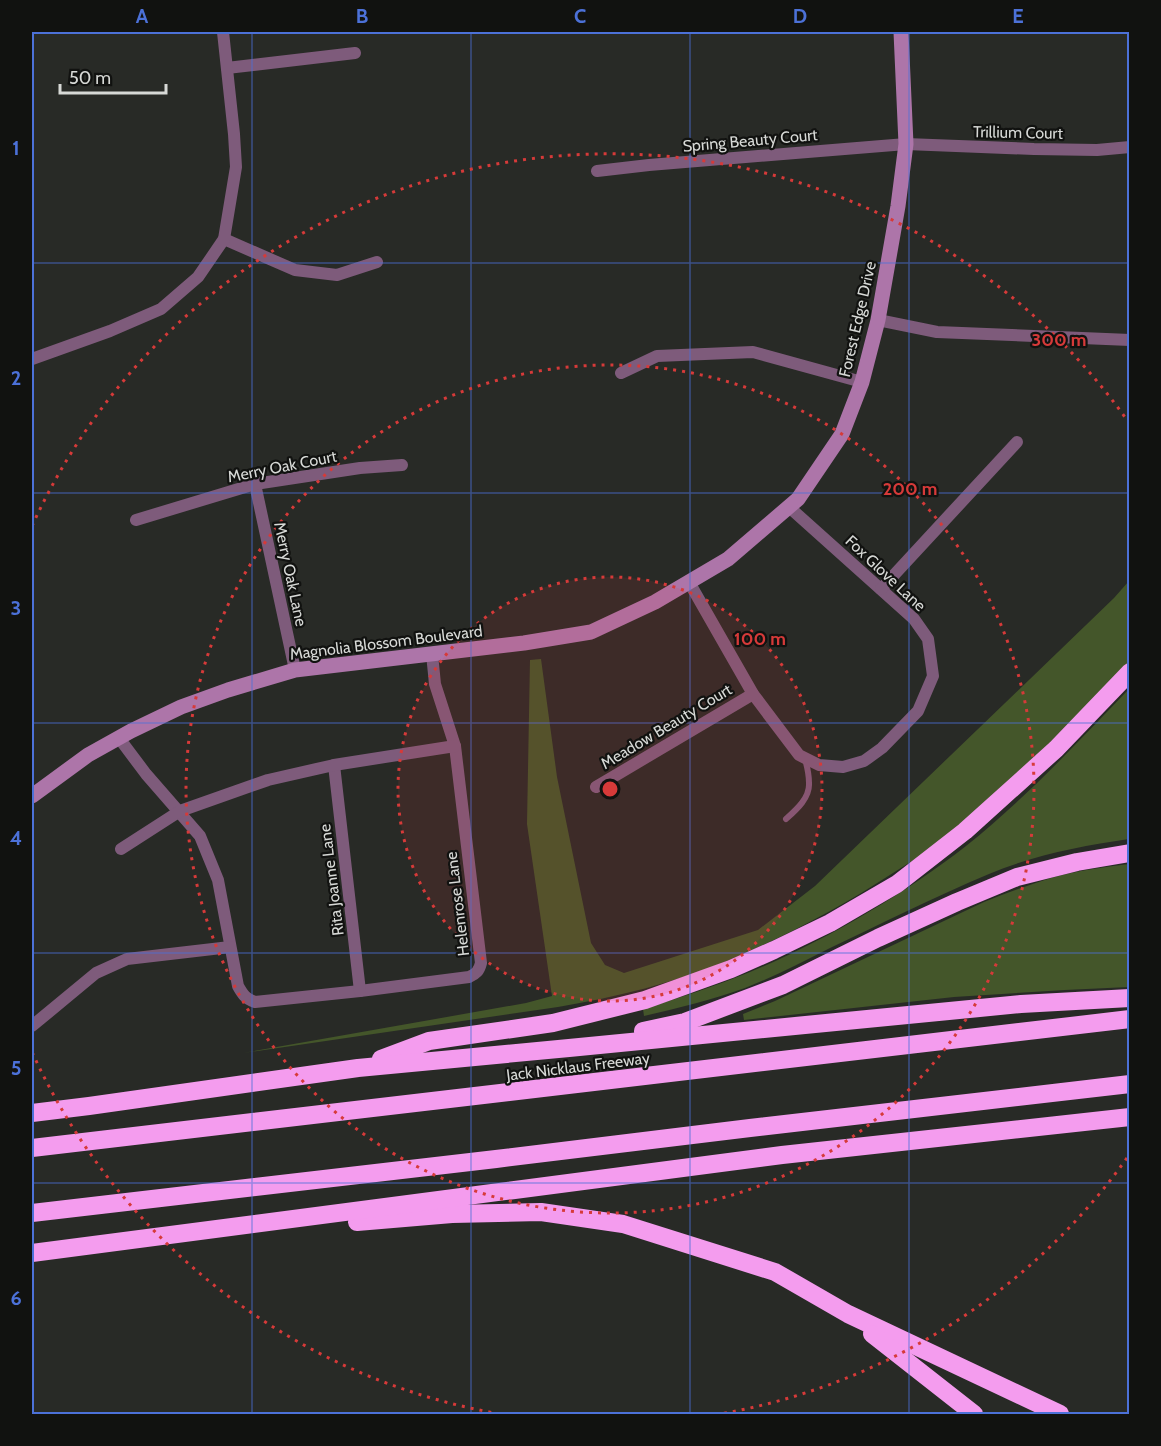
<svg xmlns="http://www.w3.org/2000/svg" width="1161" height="1446" viewBox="0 0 1161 1446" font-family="Cabin,sans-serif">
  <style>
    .green { fill: #44562a }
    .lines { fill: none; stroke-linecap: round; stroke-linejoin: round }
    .lane { stroke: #7e5b7b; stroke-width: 6 }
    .street { stroke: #7e5b7b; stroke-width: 12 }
    .secondary { stroke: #ad75a9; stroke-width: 15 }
    .highway { stroke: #f49cee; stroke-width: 18 }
    .grid { fill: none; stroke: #4c71d8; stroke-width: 1.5; stroke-opacity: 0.55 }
    .ring { fill: none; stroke: #d63a39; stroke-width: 3; stroke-dasharray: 3 6 }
    .labels { text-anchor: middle; stroke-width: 4.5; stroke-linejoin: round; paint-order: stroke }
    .street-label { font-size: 16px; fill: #d7d9d6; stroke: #111210 }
    .centre { fill: #d63a39; stroke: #111210; stroke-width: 3 }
    .ring-label { font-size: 18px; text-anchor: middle; font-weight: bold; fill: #d63a39; stroke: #111210; stroke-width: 4.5; stroke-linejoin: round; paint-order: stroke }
    .neatline { fill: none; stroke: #4c71d8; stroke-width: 2 }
    .grid-label { font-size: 20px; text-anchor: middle; font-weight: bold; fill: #4c71d8 }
  </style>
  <rect width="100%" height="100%" fill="#282a26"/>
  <g class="green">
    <path d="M1129,581V663C1079,715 1030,769 975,817C951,837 920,856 893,873C841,907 786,936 729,960C675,983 616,997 558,1007L243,1053L526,1003L552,996L527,824L530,660L541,659L557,777L591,943L605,965L624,973L758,930L815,886L1114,598Z"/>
    <path d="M1129,689V839C1081,846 1034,855 989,874C934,897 881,924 828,949C801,963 773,977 745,988C712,1000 678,1008 644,1016L643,1009C679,998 715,986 750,972C823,942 903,895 966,846C1025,799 1077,743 1129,689Z"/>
    <path d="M1129,864V987L1065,990L954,997L744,1020L743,1014L775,1001L984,902C1006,893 1028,885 1051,878C1076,871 1103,867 1129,864Z"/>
  </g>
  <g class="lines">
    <path class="lane" d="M786,819C796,810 810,798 809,783C809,775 807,766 805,759"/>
    <g class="street">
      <path d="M227,68L355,53"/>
      <path d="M597,171L649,165L906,144L1034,149L1097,150L1130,147"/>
      <path d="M224,239L295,270L337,275L377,262"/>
      <path d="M878,320L937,332L1130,340"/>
      <path d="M32,359L110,331L161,309L198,277L224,239L236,167L234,134L223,32"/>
      <path d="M621,373L657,356L753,352L862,382"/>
      <path d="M255,484L295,670"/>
      <path d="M136,520L255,484L360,468L402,465"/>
      <path d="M689,582L753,694L799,755L819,765L843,767L864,761L882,748L918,711L933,676L928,639L914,619L789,507"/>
      <path d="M881,589L1017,442"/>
      <path d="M119,738L146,774L200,836L218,880L238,986C243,995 246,999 255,1002L360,991L469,977C476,974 479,971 481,963L455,746L435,684L432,654"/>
      <path d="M334,765L360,991"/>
      <path d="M596,787L753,694"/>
      <path d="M121,849L180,811L268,780L334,765L455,746"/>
      <path d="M32,1026L96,973L127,959L230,947"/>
    </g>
    <path class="secondary" d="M32,796L88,755L131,731L181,707L228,690L295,670L524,643L591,632L655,602L728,559L798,499L842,434L862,382L878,320L898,206L906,144L901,32"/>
    <g class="highway">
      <path d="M643,1031L685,1022L783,985L878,938L957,902L1017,877L1077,862L1130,853"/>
      <path d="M381,1059L429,1041L553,1023L645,1000L731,969L774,950L830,923L897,884L965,831L1056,749L1130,672"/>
      <path d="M32,1113L89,1106L358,1068L569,1048L1021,1004L1130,998"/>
      <path d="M32,1148C398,1108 764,1064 1130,1019"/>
      <path d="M32,1213L496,1159L750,1128L1130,1084"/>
      <path d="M357,1222L452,1214L541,1212L623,1224L775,1272L848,1314L1060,1414"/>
      <path d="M32,1253L782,1155L1130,1117"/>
      <path d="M872,1334L974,1414"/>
    </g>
  </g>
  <path class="grid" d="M252,32V1414M471,32V1414M690,32V1414M909,32V1414M32,263H1130M32,493H1130M32,723H1130M32,953H1130M32,1183H1130"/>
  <circle cx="610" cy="789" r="212" fill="#d63a39" fill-opacity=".12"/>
  <g class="ring">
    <circle cx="610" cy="789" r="212"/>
    <circle cx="610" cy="789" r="424"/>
    <path d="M1127 1158A635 635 0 0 1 720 1414M500 1414A635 635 0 0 1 32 1052M32 526A635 635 0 0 1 1127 420"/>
  </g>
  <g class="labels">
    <g class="street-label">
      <text transform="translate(1018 132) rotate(1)" y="6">Trillium Court</text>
      <text transform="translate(750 140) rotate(-5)" y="6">Spring Beauty Court</text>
      <text transform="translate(857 319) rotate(-77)" y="6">Forest Edge Drive</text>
      <text transform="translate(282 466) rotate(-11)" y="6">Merry Oak Court</text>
      <text transform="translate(886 573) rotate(43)" y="6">Fox Glove Lane</text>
      <text transform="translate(291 574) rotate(78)" y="6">Merry Oak Lane</text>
      <text transform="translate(386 642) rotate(-7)" y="6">Magnolia Blossom Boulevard</text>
      <text transform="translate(666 726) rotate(-31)" y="6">Meadow Beauty Court</text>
      <text transform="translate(331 880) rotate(-97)" y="6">Rita Joanne Lane</text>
      <text transform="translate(457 904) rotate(-97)" y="6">Helenrose Lane</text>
      <text transform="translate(578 1066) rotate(-7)" y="6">Jack Nicklaus Freeway</text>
    </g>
  </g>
  <circle cx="610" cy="789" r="9" class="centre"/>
  <g class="ring-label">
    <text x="1059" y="346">300 m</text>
    <text x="910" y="495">200 m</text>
    <text x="760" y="645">100 m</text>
  </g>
  <rect width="1161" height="1446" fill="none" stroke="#111210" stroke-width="66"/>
  <path d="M60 84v9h106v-9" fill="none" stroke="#d7d9d6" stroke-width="3"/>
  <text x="69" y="84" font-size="18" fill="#d7d9d6" stroke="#111210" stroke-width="4.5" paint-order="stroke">50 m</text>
  <rect x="33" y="33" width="1095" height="1380" class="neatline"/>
  <g class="grid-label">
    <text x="142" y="23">A</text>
    <text x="362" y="23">B</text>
    <text x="580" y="23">C</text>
    <text x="800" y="23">D</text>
    <text x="1018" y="23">E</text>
    <text x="16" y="155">1</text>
    <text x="16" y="385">2</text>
    <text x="16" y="615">3</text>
    <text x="16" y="845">4</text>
    <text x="16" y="1075">5</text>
    <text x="16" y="1305">6</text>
  </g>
</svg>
